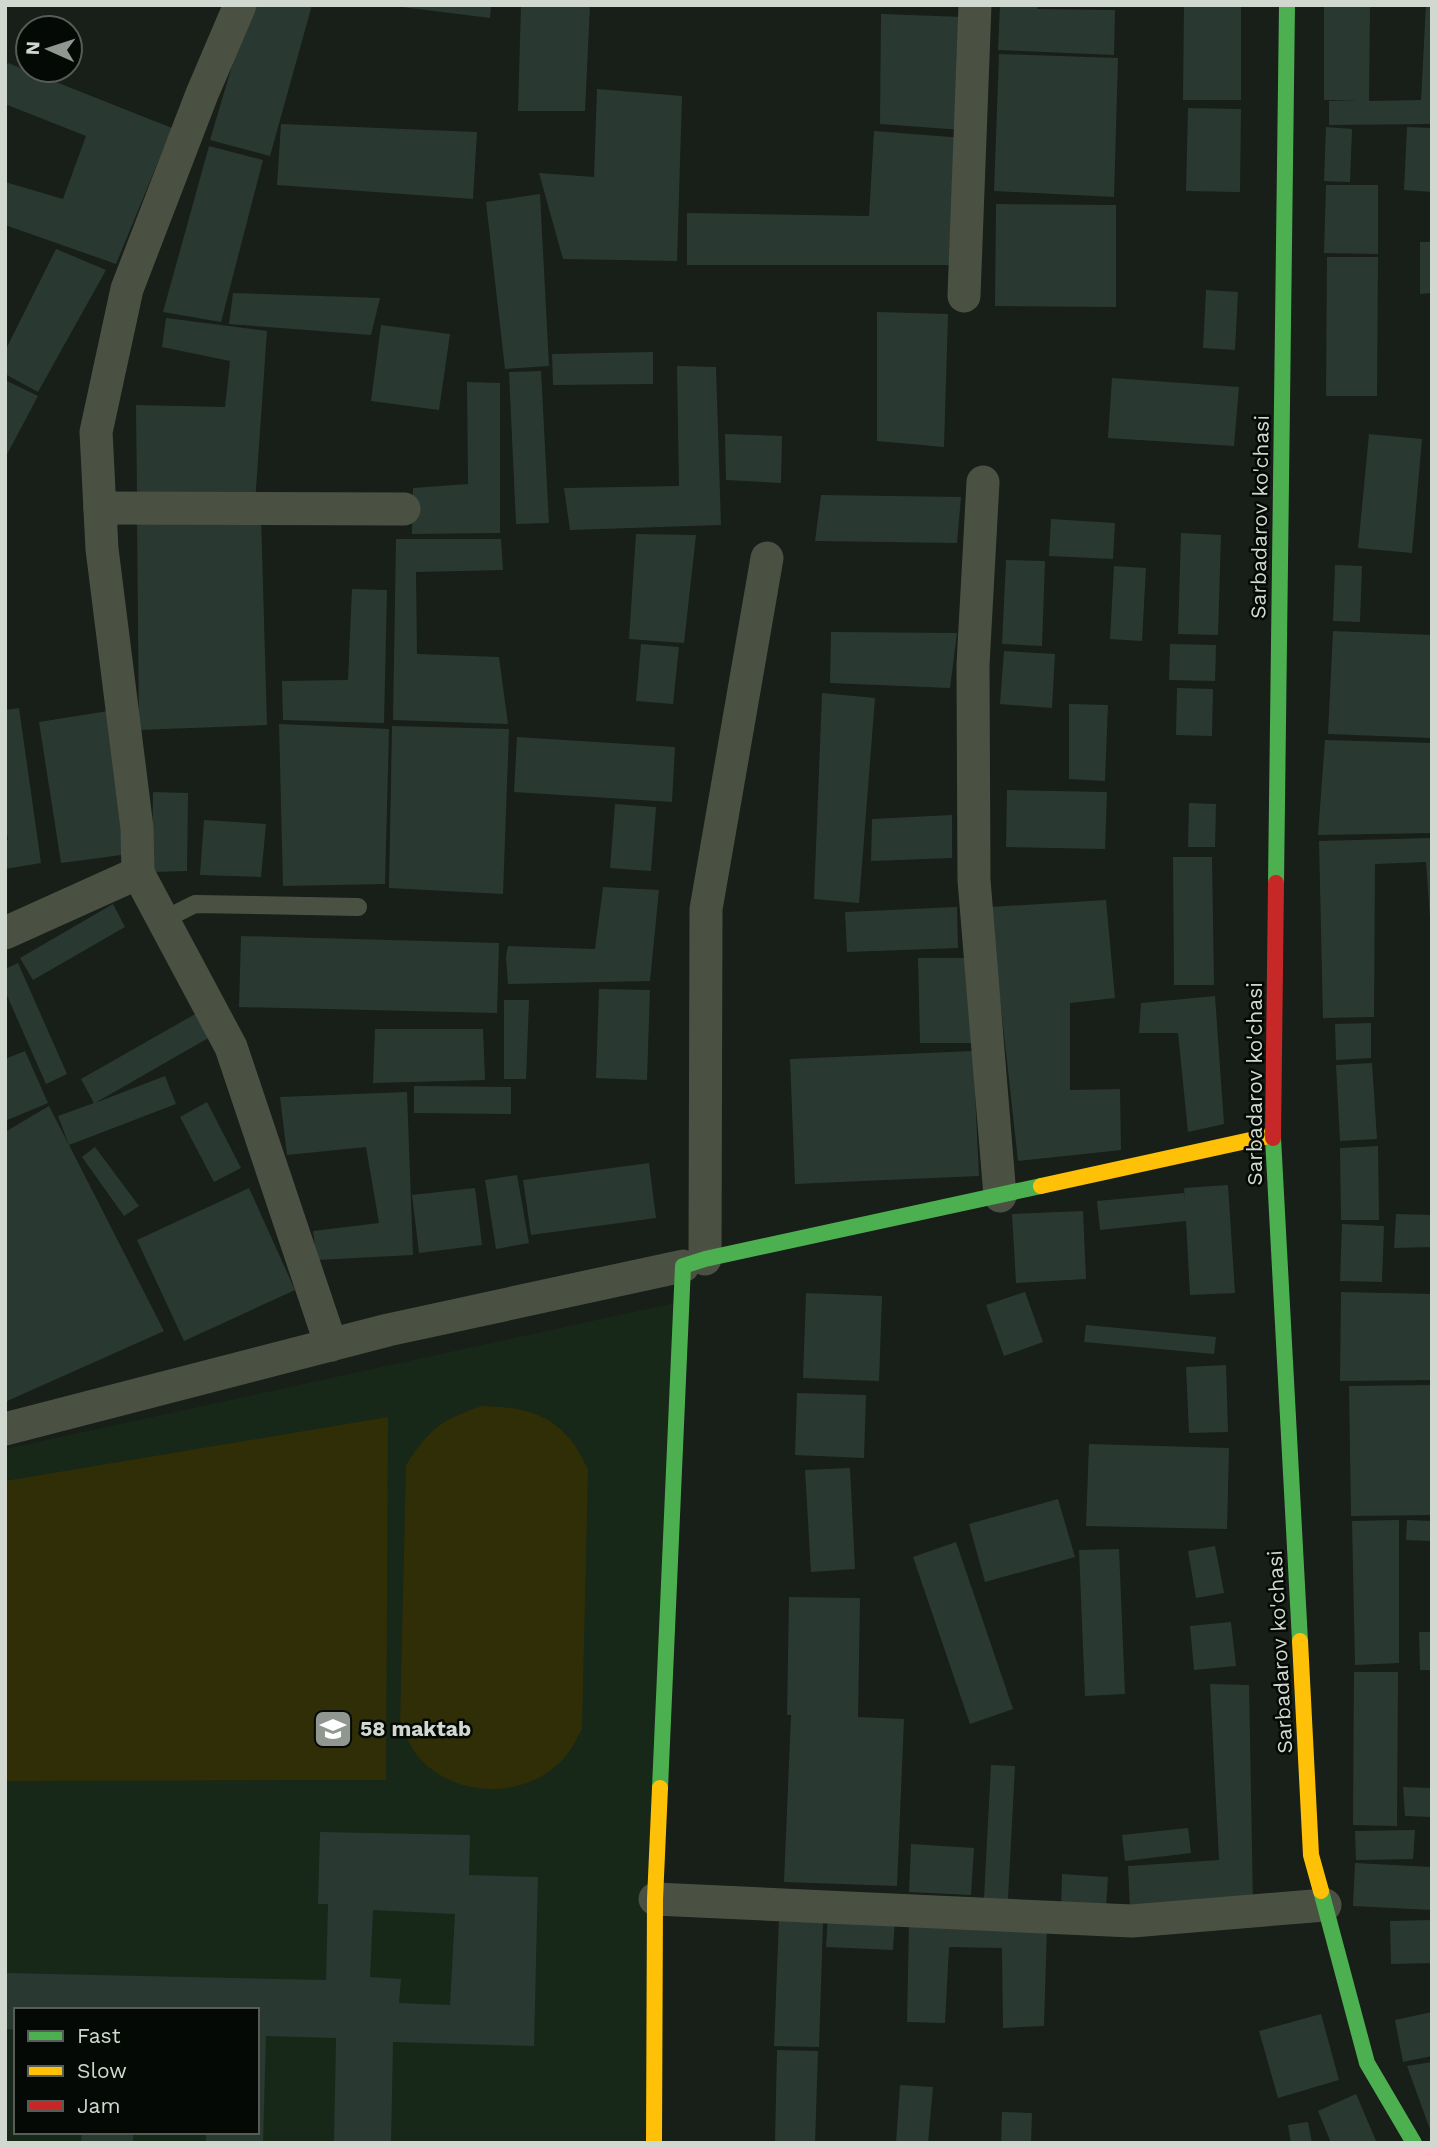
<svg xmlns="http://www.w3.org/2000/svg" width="1437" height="2148" viewBox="0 0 1437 2148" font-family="'Work Sans',sans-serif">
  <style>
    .built { fill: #172718; fill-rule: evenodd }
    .green { fill: #302e07 }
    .building { fill: #293932; fill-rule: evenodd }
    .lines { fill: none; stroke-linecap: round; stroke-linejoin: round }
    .lane { stroke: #4b5142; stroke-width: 18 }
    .street { stroke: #4b5142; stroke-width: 33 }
    .fast { stroke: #4caf50; stroke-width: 16 }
    .slow { stroke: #ffc107; stroke-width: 16 }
    .jam { stroke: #c62828; stroke-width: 16 }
    .labels { text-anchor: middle; stroke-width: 5; stroke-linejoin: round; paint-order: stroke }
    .street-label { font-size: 21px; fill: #d0d8d0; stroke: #050905 }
    .poi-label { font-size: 21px; font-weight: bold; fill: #d0d8d0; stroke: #050905; text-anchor: start }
  </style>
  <rect width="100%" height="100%" fill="#181e18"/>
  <path class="built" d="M674,1303L650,2143H5V1449ZM16,2010H257V2132H16Z"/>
  <g class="green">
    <path d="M482,1406C518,1407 547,1411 571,1440C578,1449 583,1460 588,1469L582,1729C577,1738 572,1749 565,1757C528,1801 451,1799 416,1754C410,1745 405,1734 400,1725L406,1465C430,1428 441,1420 482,1406Z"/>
    <path d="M388,1417L386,1780L5,1781V1481Z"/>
  </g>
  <g class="building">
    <path d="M250,5H312L270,156L210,140Z"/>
    <path d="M402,5H491L490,18L402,7Z"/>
    <path d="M521,5H590L585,111H518Z"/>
    <path d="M1000,5H1038L1037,9L1115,10L1114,55L998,50Z"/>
    <path d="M1184,5H1241V100H1183Z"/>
    <path d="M1324,5L1370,6L1369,101L1421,100L1426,5H1432V124L1329,125V101L1359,100H1324Z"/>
    <path d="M881,14L964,17L963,130L880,124Z"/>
    <path d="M999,54L1118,58L1114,197L994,191Z"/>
    <path d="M8,63L172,128L116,264L5,225V182L63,199L86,136L5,104V67Z"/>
    <path d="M597,89L682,96L677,261L563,259L539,173L594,177Z"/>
    <path d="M1188,108L1241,109L1240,192L1186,191Z"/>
    <path d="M281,124L477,132L473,199L277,185Z"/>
    <path d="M1326,127L1352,129L1350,182L1324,181Z"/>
    <path d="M1407,127L1432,128V192L1404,190Z"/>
    <path d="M874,131L964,138L952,265H687V213L869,216Z"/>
    <path d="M209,146L263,160L221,322L163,312Z"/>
    <path d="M1326,185H1378V254L1324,253Z"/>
    <path d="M540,194L549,366L505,369L486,202Z"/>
    <path d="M996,204L1116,205V307L995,306Z"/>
    <path d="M1420,242H1432V293L1420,294Z"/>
    <path d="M56,249L106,270L38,392L5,374V351Z"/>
    <path d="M1327,257H1378L1377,396H1326Z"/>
    <path d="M1206,290L1238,292L1235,350L1203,348Z"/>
    <path d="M233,293L380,298L371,335L229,324Z"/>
    <path d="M877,312L948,314L944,447L877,441Z"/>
    <path d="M166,318L267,331L255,503L137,495L136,405L225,407L230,361L162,347Z"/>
    <path d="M381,325L450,334L439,410L371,401Z"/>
    <path d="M653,352V384L553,385L552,354Z"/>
    <path d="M677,366L716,367L721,525L570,530L564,488L679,486Z"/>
    <path d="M541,371L549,523L516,524L509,372Z"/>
    <path d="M1112,378L1239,387L1234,446L1108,438Z"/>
    <path d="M5,380L38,396L5,458Z"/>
    <path d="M467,382L500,383V533L412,534L413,488L468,484Z"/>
    <path d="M725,434L782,436L781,483L726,480Z"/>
    <path d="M1369,434L1422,439L1412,553L1358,548Z"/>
    <path d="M821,495L961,497L957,543L815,541Z"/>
    <path d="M137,514L261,516L267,725L139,730Z"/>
    <path d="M1051,519L1115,523L1113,559L1049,556Z"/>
    <path d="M1181,533L1221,535L1218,635L1178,634Z"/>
    <path d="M636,534L696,535L684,643L629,639Z"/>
    <path d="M396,539H501L503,570L416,572L417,654L499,657L508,724L393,720Z"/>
    <path d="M1006,560L1045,561L1042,646L1002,644Z"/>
    <path d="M1335,565L1362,566L1360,622L1333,621Z"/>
    <path d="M1114,566L1146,568L1142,641L1110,639Z"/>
    <path d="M352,589L387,590L384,723L283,720L282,681L348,680Z"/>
    <path d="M1333,631L1432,635V738L1328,734Z"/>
    <path d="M831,632L957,633L950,688L830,683Z"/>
    <path d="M641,644L679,647L673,704L636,701Z"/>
    <path d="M1170,644L1216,645L1215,681L1169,680Z"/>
    <path d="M1004,651L1055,654L1052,708L1000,704Z"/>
    <path d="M1177,688L1213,689L1212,736L1176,735Z"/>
    <path d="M822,693L875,698L859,903L814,899Z"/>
    <path d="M1069,704L1108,705L1105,781L1069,779Z"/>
    <path d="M19,708L41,863L5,869V841L8,840L5,819V710Z"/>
    <path d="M108,711L129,854L61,863L39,722Z"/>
    <path d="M279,724L389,729L385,884L283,886Z"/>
    <path d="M392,726L509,729L503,894L389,888Z"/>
    <path d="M517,737L675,747L672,802L514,792Z"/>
    <path d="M1325,740L1432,743V833L1318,835Z"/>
    <path d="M1007,790L1107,792L1105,849L1006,847Z"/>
    <path d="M153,792L188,793L187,871L152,872Z"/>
    <path d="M1189,803L1216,804L1215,847H1188Z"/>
    <path d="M615,804L656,807L651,871L610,868Z"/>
    <path d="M952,815V858L871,861L872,819Z"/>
    <path d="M204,820L266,824L261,877L200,875Z"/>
    <path d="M1432,838V918H1430L1426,862L1375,864L1374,1017L1323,1018L1319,841Z"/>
    <path d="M1173,857H1212L1214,985H1174Z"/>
    <path d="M603,887L659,890L650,981L508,984L506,957L508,946L595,949Z"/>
    <path d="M1106,900L1115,998L1070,1003V1090L1120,1089L1121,1150L1018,1161L990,907Z"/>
    <path d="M113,904L125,927L33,980L20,958Z"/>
    <path d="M957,907L958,948L847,952L845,912Z"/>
    <path d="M241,936L499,943L497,1013L239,1007Z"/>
    <path d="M918,958H971L973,1043H920Z"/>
    <path d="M18,963L67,1074L46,1084L5,991V969Z"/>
    <path d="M599,989L650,990L647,1080L596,1078Z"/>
    <path d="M1215,996L1224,1124L1188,1132L1178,1033H1139L1141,1003Z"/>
    <path d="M504,1000H529L526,1079H504Z"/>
    <path d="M197,1013L210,1037L95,1103L165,1076L176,1104L69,1145L164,1331L5,1402V1132L49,1106L69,1145L58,1116L94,1103L81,1079Z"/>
    <path d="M1371,1023V1058L1336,1060L1335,1024Z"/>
    <path d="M375,1029H483L485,1080L373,1083Z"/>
    <path d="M25,1051L48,1103L5,1121V1059Z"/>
    <path d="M973,1051L979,1176L795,1184L790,1059Z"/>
    <path d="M1372,1063L1377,1139L1340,1141L1336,1065Z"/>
    <path d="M414,1086L511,1087V1114L414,1113Z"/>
    <path d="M407,1092L413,1255L317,1260L313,1231L379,1223L366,1147L287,1155L280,1097Z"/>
    <path d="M207,1102L241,1168L214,1182L180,1117Z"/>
    <path d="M1378,1146L1379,1220H1341L1340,1148Z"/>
    <path d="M95,1147L139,1206L124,1216L82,1157Z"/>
    <path d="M649,1163L656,1218L531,1235L523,1180Z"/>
    <path d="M517,1175L529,1243L496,1249L485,1180Z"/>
    <path d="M1228,1185L1235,1293L1190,1295L1186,1221L1100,1230L1097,1201L1184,1193L1185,1201L1184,1188Z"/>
    <path d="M249,1188L295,1290L184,1341L137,1240Z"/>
    <path d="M475,1188L482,1245L419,1253L412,1195Z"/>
    <path d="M1083,1211L1086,1279L1016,1283L1012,1214Z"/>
    <path d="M1396,1214L1432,1215V1247L1394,1248Z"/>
    <path d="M1342,1224L1384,1226L1382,1282L1340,1281Z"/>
    <path d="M1025,1292L1043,1342L1004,1356L986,1305Z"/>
    <path d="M1341,1292L1432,1294V1380L1340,1381Z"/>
    <path d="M806,1293L882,1296L879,1381L803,1378Z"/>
    <path d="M1086,1325L1216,1337L1214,1354L1084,1342Z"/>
    <path d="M1226,1365L1228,1432L1189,1433L1186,1367Z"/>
    <path d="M1432,1385V1515L1351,1516L1349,1386Z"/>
    <path d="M797,1393L866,1395L864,1458L795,1455Z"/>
    <path d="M1089,1444L1229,1448L1227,1529L1086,1526Z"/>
    <path d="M850,1468L855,1569L811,1572L805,1470Z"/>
    <path d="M1058,1499L1075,1557L985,1582L969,1524Z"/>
    <path d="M1399,1520V1663L1355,1665L1352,1521Z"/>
    <path d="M1407,1520L1432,1521V1541L1406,1540Z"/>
    <path d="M956,1542L1013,1709L970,1724L913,1557Z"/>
    <path d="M1215,1546L1224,1593L1196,1598L1188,1551Z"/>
    <path d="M1119,1549L1125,1694L1085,1696L1079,1550Z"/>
    <path d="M789,1597L860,1598L858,1717L904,1719L897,1886L784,1882L791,1715H787Z"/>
    <path d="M1231,1622L1236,1666L1194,1670L1190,1626Z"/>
    <path d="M1419,1632H1432V1670H1420Z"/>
    <path d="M1354,1672H1398L1397,1826L1353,1825Z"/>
    <path d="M1210,1684L1249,1685L1253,1904L1130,1908L1128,1866L1219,1860Z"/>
    <path d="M991,1765L1015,1766L1008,1899L984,1898Z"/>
    <path d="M1403,1787L1432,1788V1817L1405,1816Z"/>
    <path d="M1188,1828L1191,1853L1125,1861L1122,1835Z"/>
    <path d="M1415,1830L1413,1859L1356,1860L1355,1831Z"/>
    <path d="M320,1832L470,1835L469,1875L538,1877L534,2046L393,2042L391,2143H334L336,2038L266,2036L263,2143H206V2132H257V2010H16V2030L5,2029V1973L326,1980L328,1904H318ZM373,1910L455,1914L450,2005L399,2003L401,1979L370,1977Z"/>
    <path d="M911,1844L974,1848L971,1895L909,1892Z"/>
    <path d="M1355,1863L1432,1867V1910L1353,1906Z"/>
    <path d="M1062,1874L1108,1877L1106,1908L1061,1906Z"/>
    <path d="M828,1915L895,1919L893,1950L826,1947Z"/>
    <path d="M779,1919L823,1923L819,2047L774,2046Z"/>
    <path d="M909,1920L1047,1925L1044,2026L1003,2028L1002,1948L949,1947L945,2023L907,2022Z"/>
    <path d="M1432,1920V1963L1391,1964L1390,1921Z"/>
    <path d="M1432,2012V2056L1403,2062L1395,2020Z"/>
    <path d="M1321,2014L1339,2080L1278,2098L1259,2031Z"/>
    <path d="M777,2050L818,2051L815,2143H775Z"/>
    <path d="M1432,2062V2132H1431L1407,2066Z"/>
    <path d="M900,2085L933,2087L928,2143H896Z"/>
    <path d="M1356,2094L1377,2143H1331L1318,2111Z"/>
    <path d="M1002,2112L1032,2113L1031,2143H1001Z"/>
    <path d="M1308,2122L1312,2143H1291L1288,2125Z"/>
    <path d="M82,2132H133V2143H81Z"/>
  </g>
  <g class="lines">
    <path class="lane" d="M163,920L195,904L358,907"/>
    <g class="street">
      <path d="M964,296L975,5"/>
      <path d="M983,482L973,665L974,880L1000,1196"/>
      <path d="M100,508L404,509"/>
      <path d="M138,873L231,1047L331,1345"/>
      <path d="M5,933L138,873L137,828L102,549L96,432L127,289L202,94L240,5"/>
      <path d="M705,1259L706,909L767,558"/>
      <path d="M5,1429L388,1330L683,1266"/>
      <path d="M655,1899L1132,1921L1325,1905"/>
    </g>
    <g class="fast">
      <path d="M1276,883L1287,5"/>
      <path d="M1273,1138L1300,1641"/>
      <path d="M660,1788L683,1266L705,1259L1041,1186"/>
      <path d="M1321,1891L1367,2063L1414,2143"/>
    </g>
    <g class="slow">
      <path d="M1041,1186L1273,1135"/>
      <path d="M1300,1641L1311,1855L1321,1891"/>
      <path d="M654,2143L655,1899L660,1788"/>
    </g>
    <path class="jam" d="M1273,1138L1276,883"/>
  </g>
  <defs>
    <g id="school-square" transform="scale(2.0125)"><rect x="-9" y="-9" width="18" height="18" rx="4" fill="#909790" stroke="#050905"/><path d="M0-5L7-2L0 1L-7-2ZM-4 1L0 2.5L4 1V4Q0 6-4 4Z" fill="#fff"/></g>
  </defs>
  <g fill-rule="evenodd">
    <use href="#school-square" x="333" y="1729"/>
  </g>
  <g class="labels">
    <g class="street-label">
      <text transform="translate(1260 517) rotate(-89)" y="7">Sarbadarov ko'chasi</text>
      <text transform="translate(1255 1084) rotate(-90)" y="7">Sarbadarov ko'chasi</text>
      <text transform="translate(1280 1652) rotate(-93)" y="7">Sarbadarov ko'chasi</text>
    </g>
    <g class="poi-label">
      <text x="360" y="1736">58 maktab</text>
    </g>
  </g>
  <rect width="1437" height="2148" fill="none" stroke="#d0d8d0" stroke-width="14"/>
  <rect x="14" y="2008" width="245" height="126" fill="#050905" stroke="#565c56" stroke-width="2"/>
  <rect x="28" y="2031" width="35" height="10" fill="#4caf50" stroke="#565c56" stroke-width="2"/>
  <text x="77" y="2043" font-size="21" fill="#d0d8d0">Fast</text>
  <rect x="28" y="2066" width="35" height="10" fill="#ffc107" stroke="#565c56" stroke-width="2"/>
  <text x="77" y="2078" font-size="21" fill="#d0d8d0">Slow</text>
  <rect x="28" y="2101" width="35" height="10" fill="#c62828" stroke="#565c56" stroke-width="2"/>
  <text x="77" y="2113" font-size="21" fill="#d0d8d0">Jam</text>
  <g transform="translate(49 49) rotate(273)"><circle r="33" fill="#050905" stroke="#565c56" stroke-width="2"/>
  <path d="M0-5L12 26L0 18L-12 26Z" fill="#909790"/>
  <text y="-10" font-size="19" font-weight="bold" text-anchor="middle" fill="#d0d8d0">N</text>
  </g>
</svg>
